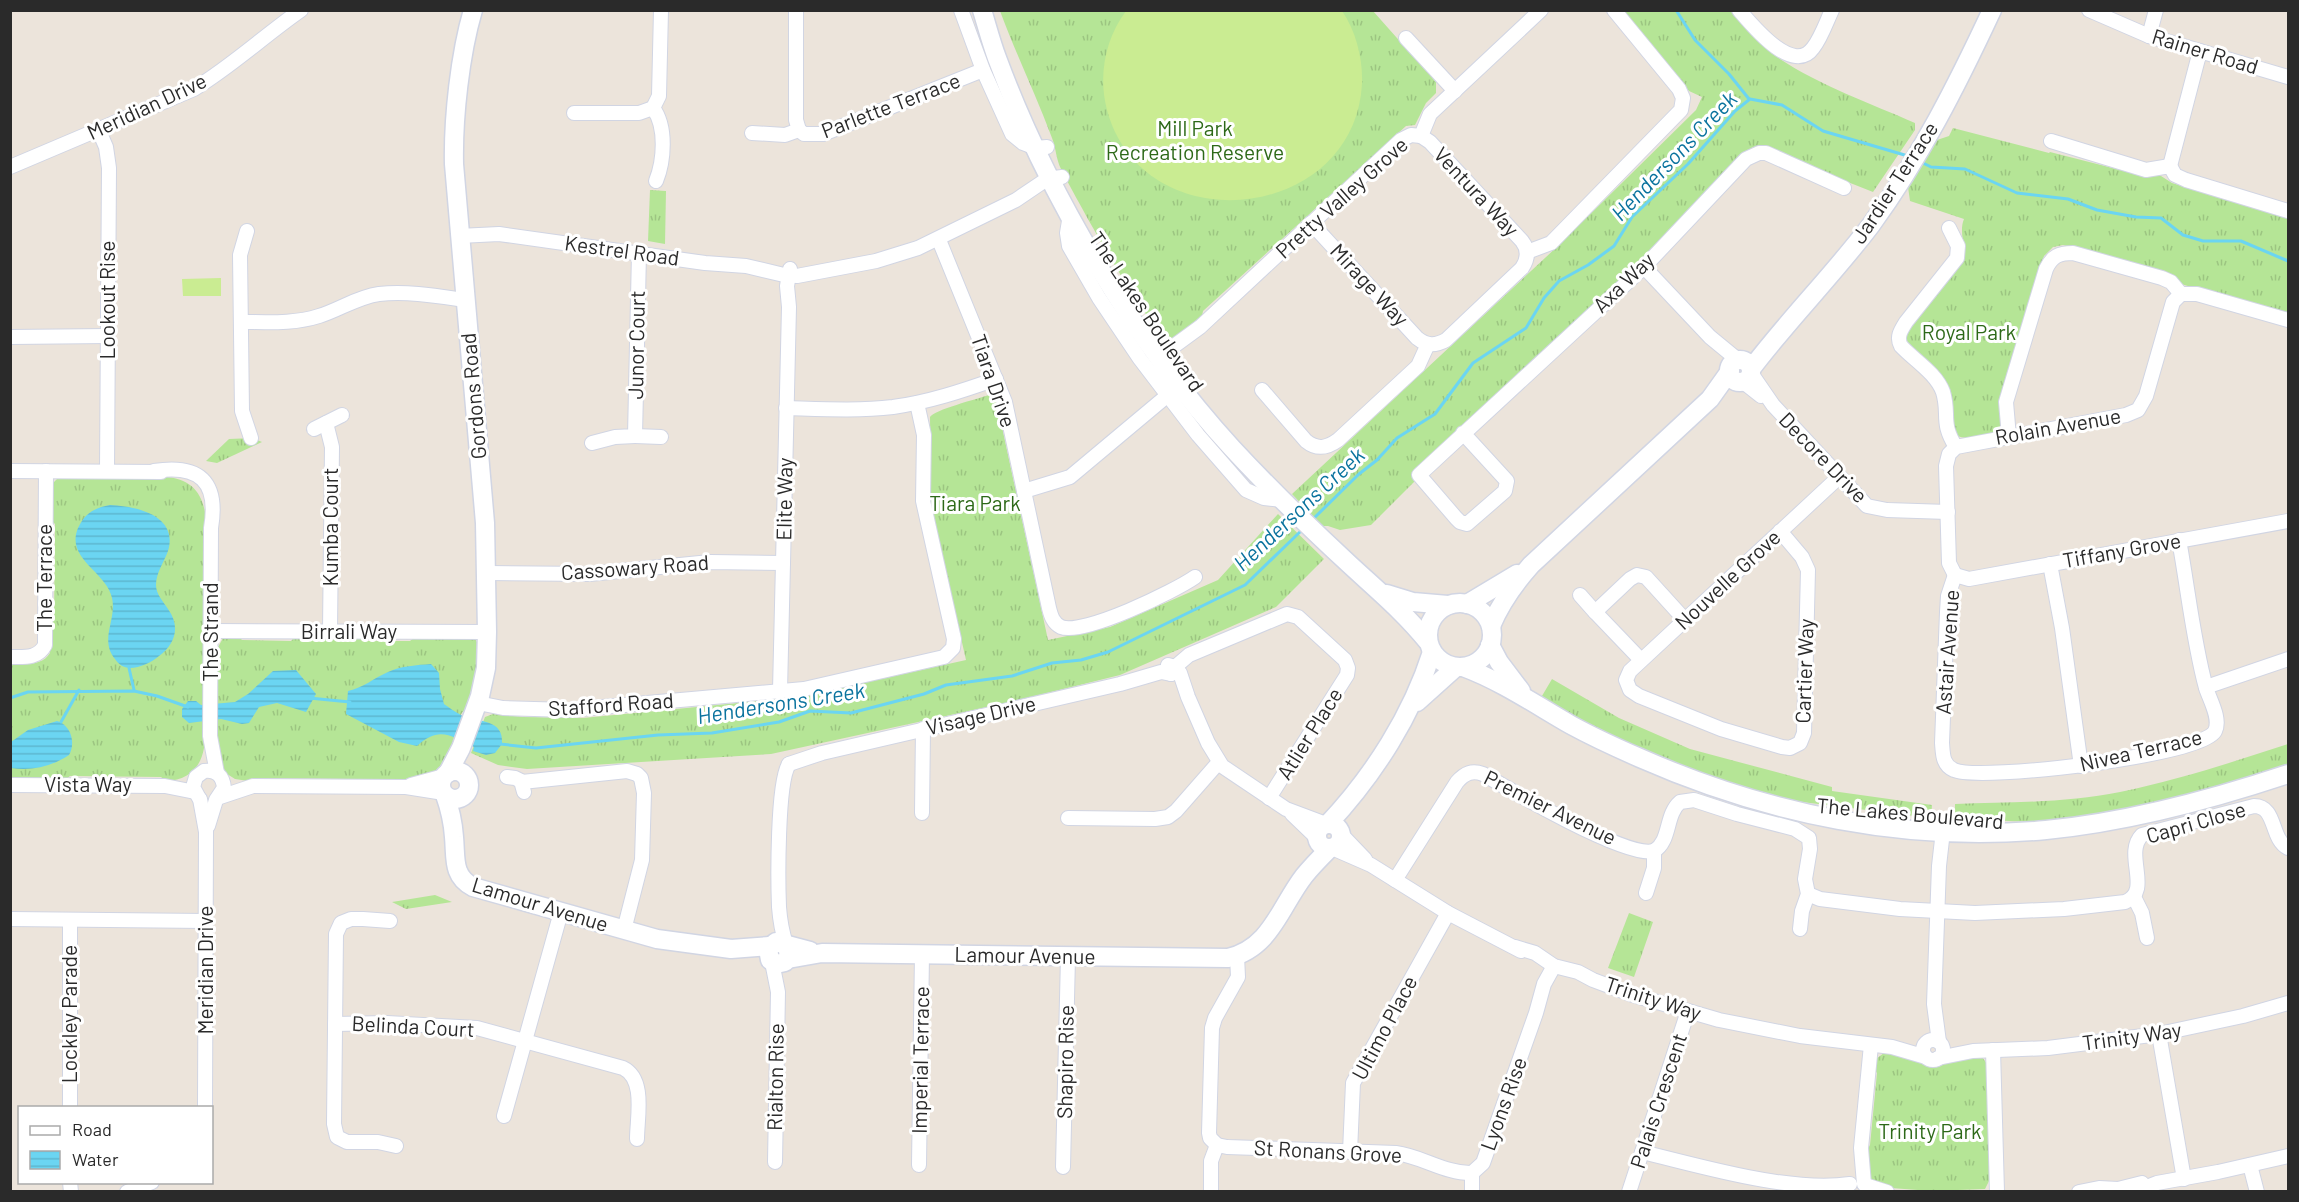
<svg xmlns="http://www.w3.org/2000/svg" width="2299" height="1202" viewBox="0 0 2299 1202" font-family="Barlow,sans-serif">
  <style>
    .grass { fill: url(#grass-tufts) }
    .pitch { fill: #caec92 }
    .water { fill: url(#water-rules) }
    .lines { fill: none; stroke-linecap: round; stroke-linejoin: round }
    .stream { stroke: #6bd5f2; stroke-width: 3 }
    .street-casing { stroke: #d1d5e3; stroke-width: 16 }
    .secondary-casing { stroke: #d1d5e3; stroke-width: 21 }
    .street { stroke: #fff; stroke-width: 14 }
    .secondary { stroke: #fff; stroke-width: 18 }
    .labels { text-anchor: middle; stroke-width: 6; stroke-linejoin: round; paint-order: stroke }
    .street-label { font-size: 21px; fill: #2a2a2a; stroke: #fff }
    .park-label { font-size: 21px; fill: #2d6918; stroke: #fff }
    .water-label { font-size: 22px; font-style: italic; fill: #0a739e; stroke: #fff }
  </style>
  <defs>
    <pattern id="grass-tufts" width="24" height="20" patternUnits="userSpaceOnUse" patternTransform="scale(1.5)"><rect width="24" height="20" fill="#b5e596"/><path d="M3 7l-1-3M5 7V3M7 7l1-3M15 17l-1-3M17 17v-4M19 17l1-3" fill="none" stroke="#9cc581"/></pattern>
    <pattern id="water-rules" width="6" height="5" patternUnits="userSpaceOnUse" patternTransform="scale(1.5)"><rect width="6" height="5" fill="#6bd5f2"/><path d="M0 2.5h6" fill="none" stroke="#5db7d0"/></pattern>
  </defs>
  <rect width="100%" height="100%" fill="#ece4db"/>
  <g class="grass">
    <path d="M1000,11H1373L1436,82V93L1426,103L1415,125L1406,126L1203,311L1202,316C1194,324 1180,340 1168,338C1150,334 1073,193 1061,169C1056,159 1056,148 1052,138C1036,95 1016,54 1000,11Z"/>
    <path d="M1621,11H1731C1745,29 1761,46 1780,59C1819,85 1872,104 1915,123V130L1873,192L1825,173L1768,147H1753L1618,283L1414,477L1415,481L1371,525L1340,530L1328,526H1322L1292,494L1560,244L1696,110L1702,97L1689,91Z"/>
    <path d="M1953,128L2049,153L2050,152L2144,176H2161L2172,183L2288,217V315L2181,284L2140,265L2063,245L2053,247L2044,256L2000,400V428C1990,437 1967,441 1955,435L1950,399L1908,344L1906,337L1910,327L1963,255C1965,242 1959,231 1964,219L1910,201L1908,187L1937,140L1949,136Z"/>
    <path d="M650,190L666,191L665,244L648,241Z"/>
    <path d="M989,395L997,404L1048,640L1110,627L1218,580L1278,514L1324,559L1276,607L1120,675L1015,701L771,754L527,769L498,765L471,753L485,717L493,714L523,717L583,718L800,697L966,660L931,506L930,417C934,410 977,399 989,395Z"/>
    <path d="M253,438L262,442L217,463L206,461L229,439Z"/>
    <path d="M165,477C188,478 201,490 205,512L204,748C200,770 187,780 166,781L161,777L70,776L65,780H11V663C26,663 41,667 50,653L51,623L54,619L55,524L51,520L53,483L58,478Z"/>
    <path d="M238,636L242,640L291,641L295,637H359L362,641H410L415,637L474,638L481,648L470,707C456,712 453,735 455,748L442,769L417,781L355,782L352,779L252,778L248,781L235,779L224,772L216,754L217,649L223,638Z"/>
    <path d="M1552,679L1619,718L1690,749L1832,787V791L1932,805L1931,818L1770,798L1659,762L1539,701Z"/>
    <path d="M2288,744V767C2211,792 2133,814 2052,821C2020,823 1987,819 1955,819V804C2010,802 2066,803 2120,792C2178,780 2233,762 2288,744Z"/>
    <path d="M435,895L452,902L406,909L392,902Z"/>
    <path d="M1629,913L1653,922L1634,977L1608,968Z"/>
    <path d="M1884,1053L1934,1064L1950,1058L1982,1057L1987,1064L1990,1179L1985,1189L1931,1191L1891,1188L1868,1181L1865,1153L1870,1145L1877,1073L1874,1069L1876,1059Z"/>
  </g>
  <g class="pitch">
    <path d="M1126,11H1342C1356,31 1363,59 1362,84C1354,223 1143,244 1107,110C1098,76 1105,39 1126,11Z"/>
    <path d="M221,278V296H183L182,279Z"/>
  </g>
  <g class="water">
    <path d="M110,505C135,506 179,515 168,551C164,562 156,573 156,585C156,594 163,601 168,609C181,627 175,644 159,656C152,662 140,668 130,668C124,668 118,664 115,659C99,640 117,619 112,598C107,572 65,559 78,528C85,513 94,508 110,505Z"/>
    <path d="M431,664L439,673L440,689L444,704C450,708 455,712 461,715C478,723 504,718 502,744L495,753L486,755L473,751L474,747C450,735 439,726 417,746L399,742L346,714L348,691C363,688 374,678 388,672C401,666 417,665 431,664Z"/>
    <path d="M296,670L316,694L306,712L277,703L259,707L249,723L242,724L221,719L189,723L182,717V709L188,701H196L201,705L235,702L248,694L273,671Z"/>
    <path d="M57,721C71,725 76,743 69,755C51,767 31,771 11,768V742L28,730Z"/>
  </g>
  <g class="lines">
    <g class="stream">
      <path d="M1676,10L1695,40L1729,74L1749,99"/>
      <path d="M1919,161L1931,167L1965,169L2017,193L2068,199L2097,210L2136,217L2161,218L2183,235L2203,241H2241L2288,261"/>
      <path d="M1311,521L1359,474L1377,460L1397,438L1435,414L1473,363L1526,328L1544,298L1559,281L1588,265L1614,246L1632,217L1688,164L1735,111L1750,99L1782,105L1823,131L1908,156"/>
      <path d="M129,668L134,690"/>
      <path d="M10,698L28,692L134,691L157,696L188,707"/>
      <path d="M309,698L350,702"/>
      <path d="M61,722L79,690"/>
      <path d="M500,744L536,748L658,735L712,733L779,722L810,711L851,713L924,694L946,685L1012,676L1052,663L1081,660L1108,652L1245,585L1302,530"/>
    </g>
    <g class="street-casing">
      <g id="street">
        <path d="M796,10V120L799,130L804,134H823L983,70"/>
        <path d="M961,10L983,70L1012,134L1023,143L1036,148L1047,147"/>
        <path d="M1739,10C1752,25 1793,76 1813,48C1821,38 1826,23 1832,10"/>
        <path d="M2089,10L2149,36L2288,77"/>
        <path d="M2149,36L2156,10"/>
        <path d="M1406,38L1455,91"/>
        <path d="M574,113H639L653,108"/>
        <path d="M99,131L106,147L109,168L107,471"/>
        <path d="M752,133L785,135L799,130"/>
        <path d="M2051,141L2146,170L2170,166L2175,175L2186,180L2288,211"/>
        <path d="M2170,166L2200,51"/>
        <path d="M10,167L194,89C232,66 265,35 301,10"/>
        <path d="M656,181C664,161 667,127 653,108L659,96L661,10"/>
        <path d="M1070,215L1067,233L1069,246L1099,298L1140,359L1198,435L1246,490L1264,498L1283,500"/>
        <path d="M1311,223L1417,338C1427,346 1435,346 1446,340L1522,268C1528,259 1529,250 1522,241L1430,142L1421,136"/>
        <path d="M1949,228L1958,246L1957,258L1906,322C1901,330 1896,337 1901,346C1914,360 1936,373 1943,392C1950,415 1940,422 1956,447"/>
        <path d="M247,231L240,255L242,411L251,438"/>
        <path d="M459,236L499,234L705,263L746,266L784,275L797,276L876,261L918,248L1016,200L1047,179L1062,177"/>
        <path d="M939,240L1005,402L1049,608C1051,616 1053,623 1061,627C1083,636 1175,591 1195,577"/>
        <path d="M1527,252L1551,243L1681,110L1683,98L1679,89L1614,10"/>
        <path d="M1644,267L1710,337L1738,360"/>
        <path d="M241,322C267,322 294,324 319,316C339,310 357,297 379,294C408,291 437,296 465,300"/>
        <path d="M10,337L108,336"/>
        <path d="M1159,357L1200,327L1401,140L1411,135L1421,136L1430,114L1541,10"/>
        <path d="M1751,373L1773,405L1867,506L1887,510L1948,512"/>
        <path d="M1742,381L1761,396"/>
        <path d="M1262,390L1306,441C1317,450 1327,448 1338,440L1418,366L1428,344"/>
        <path d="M786,408C822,409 858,411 893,407C929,402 962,391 996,379"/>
        <path d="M326,423L332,447L330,631"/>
        <path d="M314,429L342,415"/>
        <path d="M1463,433L1507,481L1505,491L1467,524L1460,522L1456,518L1419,475L1644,267L1746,159L1759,153H1766L1844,188"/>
        <path d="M635,436L661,437"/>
        <path d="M2009,437L2006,402L2046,269C2052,256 2059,253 2073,253L2162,278L2171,282L2181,294"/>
        <path d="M592,443L615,437L635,436L639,253"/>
        <path d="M10,471L161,472"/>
        <path d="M154,471C199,464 219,481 211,528L210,736L217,773"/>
        <path d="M1024,491L1070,477L1168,395"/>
        <path d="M1780,531L1802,557L1808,570L1804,733L1800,743L1790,748L1782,747L1721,729L1639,696L1630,690L1626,680L1630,671L1839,477"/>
        <path d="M2050,564L2062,628L2081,766"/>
        <path d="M487,573L590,574L710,562L783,563"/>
        <path d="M1955,575L1948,596L1947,612L1942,743C1943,753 1942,765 1954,770C1980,782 2204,755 2215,731C2221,719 2210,700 2206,688C2193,640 2188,589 2179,540"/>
        <path d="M1955,575L1949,563L1946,466L1949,454L1956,447L2126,415L2138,410L2146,396L2173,302L2181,294H2197L2288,320"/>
        <path d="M1955,575L1969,579L2288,521"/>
        <path d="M1580,595L1595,612"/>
        <path d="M211,631L487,632"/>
        <path d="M10,657C24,657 38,659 45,645L46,471"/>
        <path d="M1641,660L1595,612L1630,579L1637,575L1646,577L1685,620"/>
        <path d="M1168,665L1175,667L1180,673L1188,697L1208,743L1222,766L1286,809L1326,824"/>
        <path d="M1171,674L1175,667L1189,655L1287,614L1298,617L1345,660L1348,668L1347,675L1269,798"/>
        <path d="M2206,687L2288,659"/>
        <path d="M780,691L789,307L787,286L790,269"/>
        <path d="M478,703L503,708L569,710L804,689L944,657L953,648L954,639L923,501L924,435L917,403"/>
        <path d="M789,764L822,753L1120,684L1161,672L1171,674"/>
        <path d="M507,777L515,778L521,781L524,792"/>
        <path d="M522,782L627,771L637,774L641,778L644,793L642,860L624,930"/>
        <path d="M10,785L165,786L195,792"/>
        <path d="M411,785L444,776"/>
        <path d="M220,797L253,786L406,787L444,793"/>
        <path d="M199,798L193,787L196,777L204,771C216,769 223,776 224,788L216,800L208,826"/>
        <path d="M200,799L206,832L205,1108"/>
        <path d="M922,813L923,729"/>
        <path d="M1292,814L1317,838"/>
        <path d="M1068,818L1155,819L1168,817L1176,811L1219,762"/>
        <path d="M1342,835L1365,859"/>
        <path d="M1332,848L1371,865L1448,913L1521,951"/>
        <path d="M1395,880L1457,782C1465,773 1472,770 1483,774C1510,790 1628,859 1654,851"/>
        <path d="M1646,893L1654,868V851C1671,841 1665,815 1680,802L1694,800L1737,814L1795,829L1809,838L1810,849L1805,879L1808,894L1802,911L1800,929"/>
        <path d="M1808,894L1820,899L1900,909L1975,913L2064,909L2125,902C2153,891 2123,854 2142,835L2254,806C2277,806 2270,839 2288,848"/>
        <path d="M2134,897L2142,913L2147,938"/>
        <path d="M10,919L206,921"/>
        <path d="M390,921L363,919H351L341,923L336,934L334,1124L337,1137L347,1142H378L396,1146"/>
        <path d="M786,944C782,932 780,920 779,907C778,882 777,782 789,764"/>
        <path d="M1515,947L1535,953L1554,966L1578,972L1593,980L1633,995L1719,1020L1800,1036L1892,1047L1926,1057"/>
        <path d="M772,962L778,992L775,1162"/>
        <path d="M335,1024L387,1023L477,1028L623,1068C646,1079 637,1118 637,1139"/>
        <path d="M2159,1034L2184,1179"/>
        <circle cx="1933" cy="1050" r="10"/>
        <path d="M1939,1042L1934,1004L1939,866L1944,822"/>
        <path d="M1993,1050L1997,1192"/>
        <path d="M1938,1058L1973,1051L2048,1048L2159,1034L2243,1016L2288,1003"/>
        <path d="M70,1108V920"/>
        <path d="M504,1116L561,912"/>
        <path d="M1217,1145L1227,1147L1396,1153C1421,1156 1446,1174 1472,1173"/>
        <path d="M1350,1152L1353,1083L1448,913"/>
        <path d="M1642,1152C1701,1166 1790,1193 1850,1184"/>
        <path d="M919,1165L922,954"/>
        <path d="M2250,1165L2257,1192"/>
        <path d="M1063,1167L1068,957"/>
        <path d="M70,1182L71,1192"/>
        <path d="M1864,1184L1861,1148L1871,1045"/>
        <path d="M1865,1185L1887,1192"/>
        <path d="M1211,1191V1161L1217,1145L1210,1138L1209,1133L1212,1028L1215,1018L1238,977L1237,956"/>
        <path d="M127,1192L152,1182"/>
        <path d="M1472,1192V1173L1483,1163L1536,1013L1544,984L1554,966"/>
        <path d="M1629,1192L1688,1011"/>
        <path d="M2079,1192L2099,1188L2118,1189L2142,1183"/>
        <path d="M2134,1192L2157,1183L2218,1172L2288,1156"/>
      </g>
    </g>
    <g class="secondary-casing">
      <g id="secondary">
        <path d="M982,10C987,26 991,42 997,58C1046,191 1136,344 1232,448C1269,488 1308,526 1348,563C1376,589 1404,612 1428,642"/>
        <circle cx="1740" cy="371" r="11"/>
        <path d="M1751,369C1789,319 1833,275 1871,225C1920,158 1957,85 1992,10"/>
        <path d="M1387,594L1413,602L1448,605"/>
        <circle cx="1460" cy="635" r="32"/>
        <path d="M1467,604L1517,574"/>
        <path d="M1491,626C1501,602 1514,584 1531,565L1710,399L1730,371"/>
        <path d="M1490,645L1499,662L1521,691"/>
        <path d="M1463,667C1501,681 1536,705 1571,725C1593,737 1617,748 1640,758C1767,814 1907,843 2046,830C2129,822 2210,800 2288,774"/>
        <path d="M1417,702L1456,667"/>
        <circle cx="455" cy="785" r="14"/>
        <path d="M448,773L461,748L480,696L486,668L487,632L485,523L454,164C453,118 460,54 473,10"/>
        <path d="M445,795C450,809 453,822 454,837C456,858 452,876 473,887L657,939L731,949L770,946"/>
        <circle cx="1329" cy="836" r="12"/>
        <path d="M1328,824C1374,775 1412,715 1432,652"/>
        <path d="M787,946L789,956L785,962L776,964L770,960L768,949L776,942L810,951"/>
        <path d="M788,959L822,953L1228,958C1271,948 1280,907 1304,876C1312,866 1321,857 1330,848"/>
      </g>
    </g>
    <use href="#street" class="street"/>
    <use href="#secondary" class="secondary"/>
  </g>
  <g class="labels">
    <g class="street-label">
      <text transform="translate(2205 52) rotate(17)" y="7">Rainer Road</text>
      <text transform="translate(891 106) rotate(-21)" y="7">Parlette Terrace</text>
      <text transform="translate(147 107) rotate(-25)" y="7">Meridian Drive</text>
      <text transform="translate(1895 183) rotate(-57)" y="7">Jardier Terrace</text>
      <text transform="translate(1476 192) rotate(47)" y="7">Ventura Way</text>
      <text transform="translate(1342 198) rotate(-42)" y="7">Pretty Valley Grove</text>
      <text transform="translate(622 251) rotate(8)" y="7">Kestrel Road</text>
      <text transform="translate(1624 283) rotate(-44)" y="7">Axa Way</text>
      <text transform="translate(1369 285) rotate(47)" y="7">Mirage Way</text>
      <text transform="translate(108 300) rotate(-90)" y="7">Lookout Rise</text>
      <text transform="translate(1146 312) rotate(56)" y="7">The Lakes Boulevard</text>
      <text transform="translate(637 345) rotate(-89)" y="7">Junor Court</text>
      <text transform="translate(993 381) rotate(71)" y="7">Tiara Drive</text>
      <text transform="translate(474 396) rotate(-95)" y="7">Gordons Road</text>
      <text transform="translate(2058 427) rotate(-10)" y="7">Rolain Avenue</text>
      <text transform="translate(1823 458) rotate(46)" y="7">Decore Drive</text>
      <text transform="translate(785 499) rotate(-89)" y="7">Elite Way</text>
      <text transform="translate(331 527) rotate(-90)" y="7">Kumba Court</text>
      <text transform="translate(2122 551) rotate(-10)" y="7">Tiffany Grove</text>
      <text transform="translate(635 568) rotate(-4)" y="7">Cassowary Road</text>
      <text transform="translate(45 578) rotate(-90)" y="7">The Terrace</text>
      <text transform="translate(1728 580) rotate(-43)" y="7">Nouvelle Grove</text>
      <text transform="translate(211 632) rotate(-90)" y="7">The Strand</text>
      <text x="349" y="639">Birrali Way</text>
      <text transform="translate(1948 652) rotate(-86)" y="7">Astair Avenue</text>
      <text transform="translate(1805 671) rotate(-88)" y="7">Cartier Way</text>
      <text transform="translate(611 705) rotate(-4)" y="7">Stafford Road</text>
      <text transform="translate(981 716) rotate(-13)" y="7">Visage Drive</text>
      <text transform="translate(1310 734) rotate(-58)" y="7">Atlier Place</text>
      <text transform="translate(2141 751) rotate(-13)" y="7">Nivea Terrace</text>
      <text x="88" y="792">Vista Way</text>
      <text transform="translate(1550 808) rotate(26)" y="7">Premier Avenue</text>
      <text transform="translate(1910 814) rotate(5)" y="7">The Lakes Boulevard</text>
      <text transform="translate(2196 823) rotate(-16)" y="7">Capri Close</text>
      <text transform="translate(540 905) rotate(17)" y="7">Lamour Avenue</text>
      <text transform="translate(1025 956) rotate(1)" y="7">Lamour Avenue</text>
      <text transform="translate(206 970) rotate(-90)" y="7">Meridian Drive</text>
      <text transform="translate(1653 999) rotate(18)" y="7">Trinity Way</text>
      <text transform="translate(70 1014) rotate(-90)" y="7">Lockley Parade</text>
      <text transform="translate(413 1027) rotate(3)" y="7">Belinda Court</text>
      <text transform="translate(1385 1028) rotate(-62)" y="7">Ultimo Place</text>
      <text transform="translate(2132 1037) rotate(-8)" y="7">Trinity Way</text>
      <text transform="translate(921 1060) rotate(-89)" y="7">Imperial Terrace</text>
      <text transform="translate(1066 1062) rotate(-89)" y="7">Shapiro Rise</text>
      <text transform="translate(776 1077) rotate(-89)" y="7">Rialton Rise</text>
      <text transform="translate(1659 1101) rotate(-72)" y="7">Palais Crescent</text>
      <text transform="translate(1504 1104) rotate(-70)" y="7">Lyons Rise</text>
      <text transform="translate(1328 1152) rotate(3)" y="7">St Ronans Grove</text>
    </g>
    <g class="park-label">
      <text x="1195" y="136">Mill Park<tspan x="1195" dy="24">Recreation Reserve</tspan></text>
      <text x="1969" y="340">Royal Park</text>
      <text x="975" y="511">Tiara Park</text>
      <text x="1930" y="1139">Trinity Park</text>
    </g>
    <g class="water-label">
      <text transform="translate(1674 156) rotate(-46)" y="8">Hendersons Creek</text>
      <text transform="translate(1299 509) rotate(-43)" y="8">Hendersons Creek</text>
      <text transform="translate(781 703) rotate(-9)" y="8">Hendersons Creek</text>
    </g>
  </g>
  <rect width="2299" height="1202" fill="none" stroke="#2a2a2a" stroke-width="24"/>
  <rect x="18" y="1106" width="195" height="78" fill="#ffffff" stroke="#aaaaaa" stroke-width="1.5"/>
  <rect x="30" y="1126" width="30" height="9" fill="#ffffff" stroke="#aaaaaa" stroke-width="1.5"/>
  <text x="72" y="1136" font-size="18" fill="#2a2a2a">Road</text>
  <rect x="30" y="1151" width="30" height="18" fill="url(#water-rules)" stroke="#aaaaaa" stroke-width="1.5"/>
  <text x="72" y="1166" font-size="18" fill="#2a2a2a">Water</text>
</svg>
